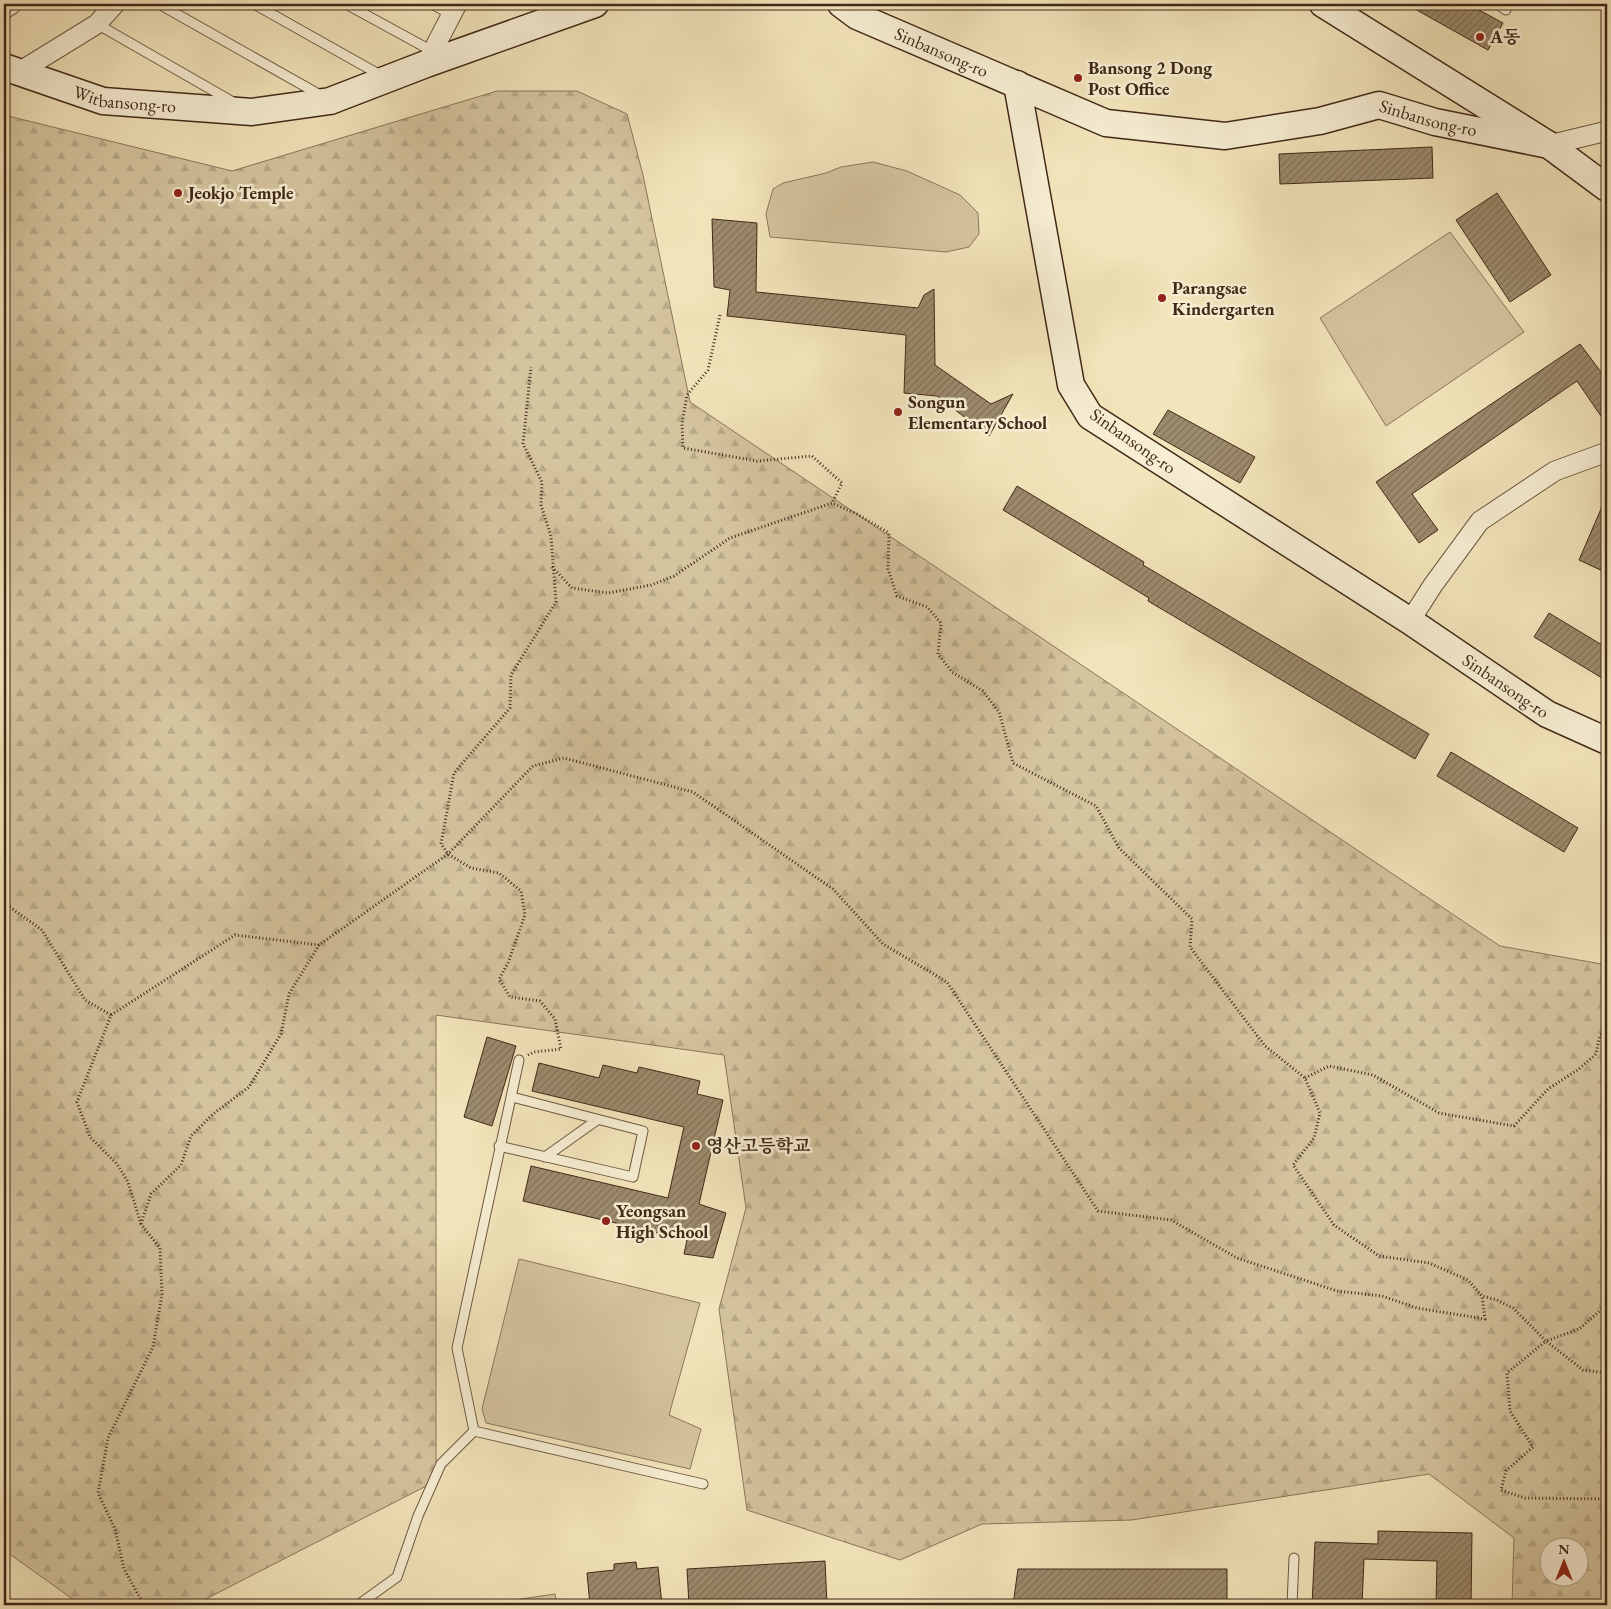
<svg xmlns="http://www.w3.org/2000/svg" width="1611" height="1609" viewBox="0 0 1611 1609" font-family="'EB Garamond','Noto Serif KR',serif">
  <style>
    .green { fill: #d5c59f; stroke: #8a775c }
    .forest { fill: url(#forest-firs); stroke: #8a775c; fill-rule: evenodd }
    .building { fill: url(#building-hatch); stroke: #402918 }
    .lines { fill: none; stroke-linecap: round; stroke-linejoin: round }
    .lane-casing { stroke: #6d5841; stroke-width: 11 }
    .street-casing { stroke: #6d5841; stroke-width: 21 }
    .secondary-casing { stroke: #402918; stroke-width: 29 }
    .path { stroke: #402918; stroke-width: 3; stroke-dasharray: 1 2.5; stroke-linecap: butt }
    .lane { stroke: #f7eed3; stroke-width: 9 }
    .street { stroke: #f7eed3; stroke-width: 19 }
    .secondary { stroke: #f7eed3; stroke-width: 26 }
    .poi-dot { fill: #8f2418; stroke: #f7eed3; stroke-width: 2 }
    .labels { text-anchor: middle; stroke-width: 5; stroke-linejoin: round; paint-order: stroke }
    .poi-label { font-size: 18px; font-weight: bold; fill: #402918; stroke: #f7eed3; text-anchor: start }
    .street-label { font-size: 18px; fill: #402918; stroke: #f7eed3 }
  </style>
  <defs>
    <pattern id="forest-firs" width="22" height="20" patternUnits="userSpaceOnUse" patternTransform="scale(1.25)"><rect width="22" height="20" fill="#d5c59f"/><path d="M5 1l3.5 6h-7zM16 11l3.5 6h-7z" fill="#b8a988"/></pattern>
    <pattern id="building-hatch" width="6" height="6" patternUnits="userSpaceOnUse" patternTransform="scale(1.25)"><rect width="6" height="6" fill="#9d8b6d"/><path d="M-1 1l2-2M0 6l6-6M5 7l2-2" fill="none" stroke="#817259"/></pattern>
  </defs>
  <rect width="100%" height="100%" fill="#f3e5bb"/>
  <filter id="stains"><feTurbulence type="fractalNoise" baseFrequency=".004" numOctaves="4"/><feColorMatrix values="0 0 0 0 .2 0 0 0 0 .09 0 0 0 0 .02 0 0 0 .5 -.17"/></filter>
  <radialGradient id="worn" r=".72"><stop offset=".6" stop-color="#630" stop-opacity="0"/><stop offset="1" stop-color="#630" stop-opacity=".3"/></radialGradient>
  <g class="green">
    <path d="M873,162L907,171L960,195L978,213L979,234L969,247L946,252L770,237L766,214L773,189L783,183L826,173L841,167Z"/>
    <path d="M1450,232L1524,332L1386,426L1320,318Z"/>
    <path d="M519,1259L700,1303L669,1415L701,1429L690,1469L486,1423L482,1409Z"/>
    <path d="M555,1594L557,1605H479Z"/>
  </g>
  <path class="forest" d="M497,91H577L627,114L643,175L690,402L1500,946L1607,965V1605H1512L1514,1538L1429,1474L1132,1520L982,1524L900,1560L747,1510L719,1309L746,1208L724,1055L436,1015V1481L194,1605H81L4,1550V115L232,171ZM1548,1546H1578V1576H1548Z"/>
  <g class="building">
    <path d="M1406,4H1468L1503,23L1488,50Z"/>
    <path d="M1432,147L1433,178L1280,184L1279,154Z"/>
    <path d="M1497,193L1551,275L1510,302L1456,220Z"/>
    <path d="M712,219L757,223L756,292L918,308L924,295L934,289L935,365L991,404L1013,394L989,436L937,396L904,393L906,335L727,316L730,290L714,287Z"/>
    <path d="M1580,344L1607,380V425L1577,381L1412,494L1438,530L1419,543L1376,482Z"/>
    <path d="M1168,410L1255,457L1240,483L1153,434Z"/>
    <path d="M1017,486L1144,562L1143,565L1429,734L1415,759L1148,601L1149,598L1003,510Z"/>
    <path d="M1607,495V573L1579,560Z"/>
    <path d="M1549,613L1607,648V681L1534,637Z"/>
    <path d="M1451,752L1578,828L1564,852L1437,776Z"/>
    <path d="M487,1037L516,1046L492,1126L464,1117Z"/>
    <path d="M539,1063L599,1078L603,1065L637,1073L639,1067L700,1081L697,1094L723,1100L699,1204L726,1213L713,1258L684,1254L687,1240L523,1201L531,1166L668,1198L684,1127L532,1091Z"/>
    <path d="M1378,1531L1472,1533L1471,1605H1436L1437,1561L1364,1559L1362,1605H1312L1315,1542L1378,1544Z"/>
    <path d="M825,1561L827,1605H689L687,1569Z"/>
    <path d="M636,1562L637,1569L658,1567L662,1605H590L587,1573L614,1570V1564Z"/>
    <path d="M1018,1569H1227V1605H1013Z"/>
  </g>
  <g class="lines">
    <g class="lane-casing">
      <g id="lane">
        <path d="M159,4L322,96"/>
        <path d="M254,4L382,76"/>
        <path d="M346,4L432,51"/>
        <path d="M432,4L452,15"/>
        <path d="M1497,4L1506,10"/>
        <path d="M97,24L233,102"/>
        <path d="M499,1146L633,1177L643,1131L512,1097"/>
        <path d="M545,1157L597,1120"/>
        <path d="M474,1431L703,1484"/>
        <path d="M358,1605L397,1577L418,1516L441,1464L474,1431L457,1348L519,1060"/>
        <path d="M1292,1605L1294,1558"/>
      </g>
    </g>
    <g class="street-casing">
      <g id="street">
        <path d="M4,9L12,4"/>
        <path d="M426,64L457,4"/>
        <path d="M19,72L97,24L115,4"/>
        <path d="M1549,145L1607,131"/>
        <path d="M1410,621L1433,585L1480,521L1555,471L1607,452"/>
      </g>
    </g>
    <g class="secondary-casing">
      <g id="secondary">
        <path id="s1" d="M841,4L857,16L1106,123L1225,136L1320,121L1379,105L1435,122L1549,145"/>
        <path d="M1323,4L1549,145L1607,188"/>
        <path id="s2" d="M4,67L103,101L252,112L330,101L426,64L595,4"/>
        <path id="s3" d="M1017,84L1071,385L1090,416L1410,621L1547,714L1607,741"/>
      </g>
    </g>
    <g class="path">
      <path d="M720,315L708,370L687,395L682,423L683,448L757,461L812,456L842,483L832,503"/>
      <path d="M552,567L572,588L608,593L651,585L674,576L730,538L832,503L857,514L889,533L888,569L897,596L927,607L941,623L938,654L952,672L983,691L999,712L1013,763L1096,806L1119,848L1192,919L1190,947L1265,1046L1305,1078L1320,1113L1314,1138L1293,1165L1334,1225L1379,1256L1429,1263L1468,1280L1482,1296L1497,1300L1513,1308L1546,1341L1507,1373L1510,1411L1533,1447L1506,1471L1501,1490L1525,1498L1607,1499"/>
      <path d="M4,903L42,930L85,1000L111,1015"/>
      <path d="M528,1055L534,1052L561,1049L555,1019L540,1001L510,997L499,979L508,963L525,915L521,891L499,873L471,868L448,854L441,844L454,773L510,708L511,675L556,602L551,536L541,505L542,482L523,444L531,367"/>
      <path d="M1305,1078L1329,1066L1373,1075L1439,1113L1514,1126L1548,1089L1579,1069L1596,1054L1600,1035L1607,1033"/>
      <path d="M141,1224L151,1194L181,1165L191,1136L213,1114L249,1087L281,1034L289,994L319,945L448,854L533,766L564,758L693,792L833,889L883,944L947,982L1098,1211L1171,1220L1237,1258L1337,1291L1382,1296L1417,1308L1485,1319L1482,1296"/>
      <path d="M1607,1233L1603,1248V1308L1579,1329L1546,1341L1583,1370L1607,1373"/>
      <path d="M144,1605L124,1569L115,1529L98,1493L108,1438L153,1347L162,1294L160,1248L141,1224L128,1182L117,1164L90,1137L77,1102L111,1015L235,935L319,945"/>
    </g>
    <use href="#lane" class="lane"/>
    <use href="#street" class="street"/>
    <use href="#secondary" class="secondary"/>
  </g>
  <g class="poi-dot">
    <circle cx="1480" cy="37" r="5"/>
    <circle cx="1078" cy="78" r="5"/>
    <circle cx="178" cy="193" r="5"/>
    <circle cx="1162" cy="298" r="5"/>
    <circle cx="898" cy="412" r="5"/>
    <circle cx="696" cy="1146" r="5"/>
    <circle cx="606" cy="1221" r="5"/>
  </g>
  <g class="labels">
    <g class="poi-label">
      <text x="1490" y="43">A동</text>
      <text x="1088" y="74">Bansong 2 Dong<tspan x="1088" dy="21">Post Office</tspan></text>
      <text x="188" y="199">Jeokjo Temple</text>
      <text x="1172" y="294">Parangsae<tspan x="1172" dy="21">Kindergarten</tspan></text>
      <text x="908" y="408">Songun<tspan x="908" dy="21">Elementary School</tspan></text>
      <text x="706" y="1152">영산고등학교</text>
      <text x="616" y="1217">Yeongsan<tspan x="616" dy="21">High School</tspan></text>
    </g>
    <g class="street-label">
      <text dy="6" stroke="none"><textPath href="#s1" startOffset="112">Sinbansong-ro</textPath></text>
      <text dy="6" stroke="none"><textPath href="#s2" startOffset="126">Witbansong-ro</textPath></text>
      <text dy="6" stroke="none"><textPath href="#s1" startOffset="619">Sinbansong-ro</textPath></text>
      <text transform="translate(1133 441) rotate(35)" y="6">Sinbansong-ro</text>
      <text dy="6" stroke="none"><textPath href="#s3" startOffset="838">Sinbansong-ro</textPath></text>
    </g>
  </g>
  <rect width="1611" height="1609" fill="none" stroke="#f3e5bb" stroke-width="20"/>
  <rect x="5" y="5" width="1601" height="1599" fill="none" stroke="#402918" stroke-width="2.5"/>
  <rect x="10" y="10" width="1591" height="1589" fill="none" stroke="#402918"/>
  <g transform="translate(1564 1562)"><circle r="24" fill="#f7eed3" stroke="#ae9f88"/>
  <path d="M0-4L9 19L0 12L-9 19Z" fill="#8f2418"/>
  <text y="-8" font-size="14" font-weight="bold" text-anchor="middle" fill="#402918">N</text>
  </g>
  <rect width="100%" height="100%" filter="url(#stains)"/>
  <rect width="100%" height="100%" fill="url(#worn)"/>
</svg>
